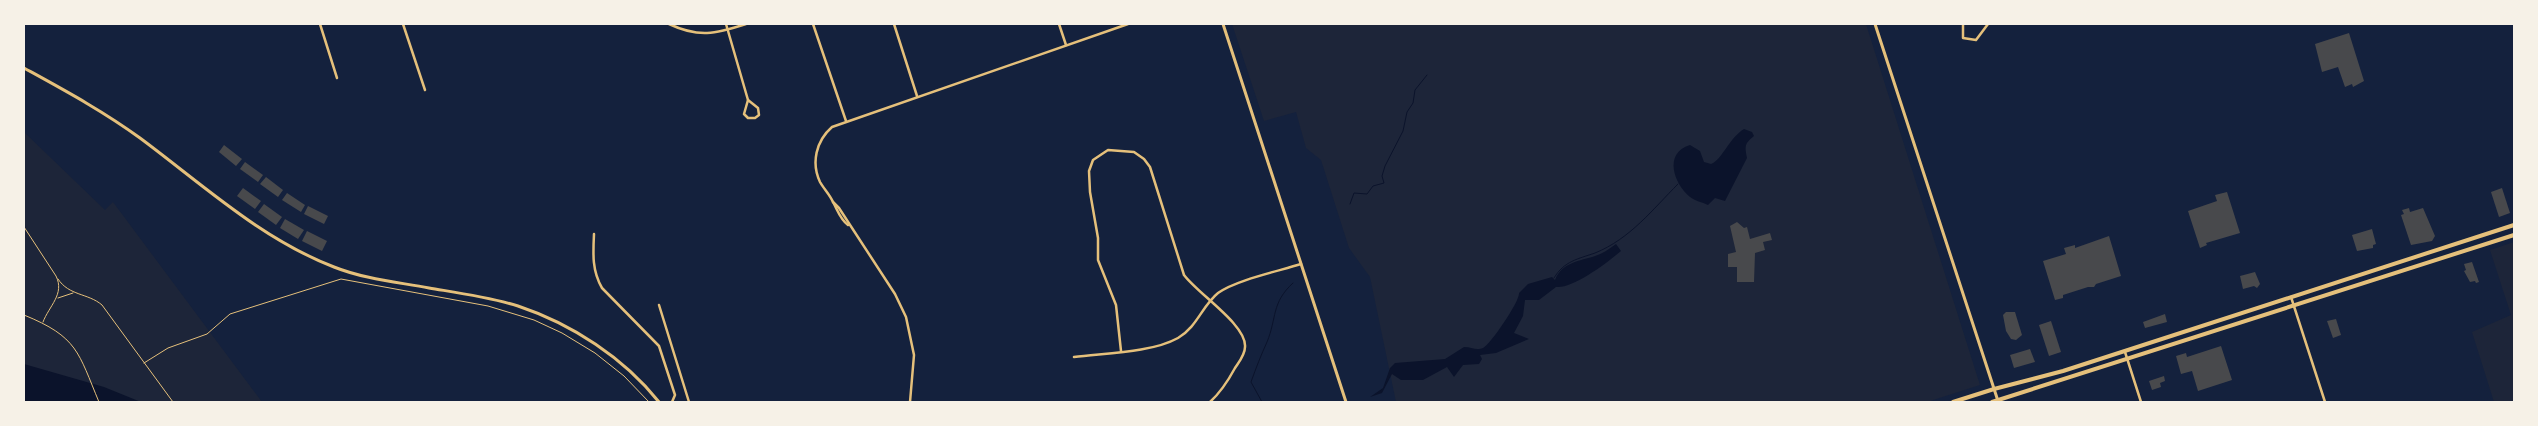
<svg xmlns="http://www.w3.org/2000/svg" width="2538" height="426" viewBox="0 0 2538 426" font-family="Roboto,sans-serif">
  <style>
    .green { fill: #1d2539 }
    .water { fill: #0b132b }
    .lines { fill: none; stroke-linecap: round; stroke-linejoin: round }
    .stream { stroke: #0b132b; stroke-width: 1 }
    .building { fill: #48494c }
    .path { stroke: #e5c07b; stroke-width: 1 }
    .minor { stroke: #e5c07b; stroke-width: 2.5 }
    .tertiary { stroke: #e5c07b; stroke-width: 3 }
    .secondary { stroke: #e5c07b; stroke-width: 3 }
    .primary { stroke: #e5c07b; stroke-width: 4 }
  </style>
  <rect width="100%" height="100%" fill="#14213d"/>
  <g class="green">
    <path d="M1232,24H1866L1980,385L1927,402H1396L1370,277L1349,248L1321,160L1306,148L1296,112L1264,121Z"/>
    <path d="M24,132L105,210L113,202L262,402H24Z"/>
    <path d="M2514,242V402H2494L2472,332L2511,315L2490,250Z"/>
  </g>
  <g class="water">
    <path d="M1744,129L1752,132L1754,136C1744,144 1745,146 1747,158L1725,201L1715,198L1708,205C1702,202 1695,201 1690,197C1674,184 1663,153 1690,145L1700,151L1704,162L1711,164C1723,159 1729,138 1744,129Z"/>
    <path d="M1616,244L1621,251C1608,262 1573,289 1556,287L1539,300H1525L1523,316L1514,333L1529,339L1496,353L1480,355L1482,359L1479,364L1463,365L1454,377L1447,367L1423,380H1401L1392,374L1382,393L1370,397L1383,388L1390,368L1395,363L1445,359L1464,347C1472,347 1476,351 1483,348C1490,345 1520,301 1519,293L1528,284L1552,277L1555,280C1562,262 1580,261 1595,256C1602,254 1609,249 1616,244Z"/>
    <path d="M24,364L104,387L141,402H24Z"/>
  </g>
  <g class="lines">
    <g class="stream">
      <path d="M1350,204L1354,193L1367,194L1373,186L1384,183L1382,176L1385,166L1403,131L1407,112L1413,103L1415,90L1427,75"/>
      <path d="M1554,278C1564,261 1578,259 1595,253C1630,239 1653,209 1678,184"/>
      <path d="M1262,402L1251,382C1256,368 1261,355 1267,342C1277,318 1271,303 1293,283"/>
    </g>
  </g>
  <g class="building">
    <path d="M2349,33L2364,81L2353,87L2352,84L2345,87L2338,67L2322,72L2315,44Z"/>
    <path d="M224,145L242,159L236,166L219,152Z"/>
    <path d="M245,162L263,175L258,182L240,169Z"/>
    <path d="M266,177L283,190L278,197L260,184Z"/>
    <path d="M243,188L261,201L255,209L237,196Z"/>
    <path d="M2502,188L2510,213L2499,217L2491,192Z"/>
    <path d="M2227,192L2240,233L2206,243L2207,245L2200,248L2188,211L2217,201L2215,195Z"/>
    <path d="M287,193L305,205L301,212L282,200Z"/>
    <path d="M264,204L282,217L276,225L258,212Z"/>
    <path d="M308,206L328,216L324,224L304,214Z"/>
    <path d="M2409,208L2410,212L2423,208L2435,236L2432,241L2411,245L2401,215L2404,214L2402,210Z"/>
    <path d="M285,219L304,230L298,239L280,228Z"/>
    <path d="M1737,222L1744,228L1747,227L1750,239L1770,233L1772,240L1763,242L1765,250L1755,253L1754,282H1737V267H1728V254L1736,252L1730,226Z"/>
    <path d="M2372,229L2376,244L2373,245V248L2357,251L2352,235Z"/>
    <path d="M307,231L327,241L322,251L302,241Z"/>
    <path d="M2109,236L2121,276L2096,284L2094,287H2088L2063,295V298L2055,300L2043,261L2066,254L2064,248L2075,245V248Z"/>
    <path d="M2472,262L2479,282L2476,283L2475,281L2470,282L2464,271L2466,270L2464,264Z"/>
    <path d="M2255,272L2260,284L2257,288L2254,286L2243,289L2240,276Z"/>
    <path d="M2006,312H2015L2022,335L2016,340L2011,339L2006,331L2003,315Z"/>
    <path d="M2165,314L2167,322L2145,328L2143,322Z"/>
    <path d="M2336,319L2341,335L2333,338L2327,321Z"/>
    <path d="M2051,321L2061,352L2049,356L2039,325Z"/>
    <path d="M2221,346L2232,380L2198,391L2192,371L2181,374L2176,356L2186,353L2187,357Z"/>
    <path d="M2030,349L2035,362L2014,368L2010,355Z"/>
    <path d="M2164,376L2165,381L2160,383L2161,387L2152,390L2149,381Z"/>
  </g>
  <g class="lines">
    <g class="path">
      <path d="M24,227L56,276C65,294 49,306 43,322"/>
      <path d="M58,279C69,296 88,293 102,305L173,402"/>
      <path d="M58,298L73,293"/>
      <path d="M24,315C78,337 78,352 99,402"/>
      <path d="M144,363L168,348L207,334L230,314L341,279L488,306L534,320L562,333L595,353L624,376L649,402"/>
    </g>
    <g class="minor">
      <path d="M320,24L337,78"/>
      <path d="M403,24L425,90"/>
      <path d="M669,24C699,38 715,34 746,24"/>
      <path d="M726,24L748,100"/>
      <path d="M813,24L846,121"/>
      <path d="M894,24L917,96"/>
      <path d="M1059,24L1066,45"/>
      <path d="M1963,24V38L1976,40L1988,24"/>
      <path d="M748,100L758,108L759,115L755,118H748L744,114Z"/>
      <path d="M833,202L839,208L895,294L906,317L914,355L910,402"/>
      <path d="M848,225C840,219 838,211 833,202C830,195 824,189 820,182C811,163 816,141 832,127L1128,24"/>
      <path d="M594,234C593,254 592,271 602,288L659,346L675,395L672,402"/>
      <path d="M2291,297L2325,402"/>
      <path d="M659,305L689,402"/>
      <path d="M1121,351L1116,305L1098,260V238L1090,192L1089,171L1093,160L1108,150L1134,152L1144,159L1150,167L1184,275C1198,294 1247,325 1245,347C1245,355 1239,362 1235,368C1228,381 1221,392 1210,402"/>
      <path d="M2125,352L2141,402"/>
      <path d="M1074,357C1104,353 1151,353 1178,338C1197,327 1202,306 1218,293C1236,280 1279,271 1301,264"/>
    </g>
    <g class="tertiary">
      <path d="M1223,24L1346,402"/>
      <path d="M1875,24L1998,401"/>
    </g>
    <path class="secondary" d="M24,68C64,90 103,111 140,138C202,184 261,239 334,267C364,279 397,282 429,288C459,293 489,297 518,306C572,324 624,358 659,402"/>
    <g class="primary">
      <path d="M1953,402L1994,389L2063,371L2514,225"/>
      <path d="M1992,402L2514,235"/>
    </g>
  </g>
  <rect width="2538" height="426" fill="none" stroke="#f6f1e7" stroke-width="50"/>
</svg>
